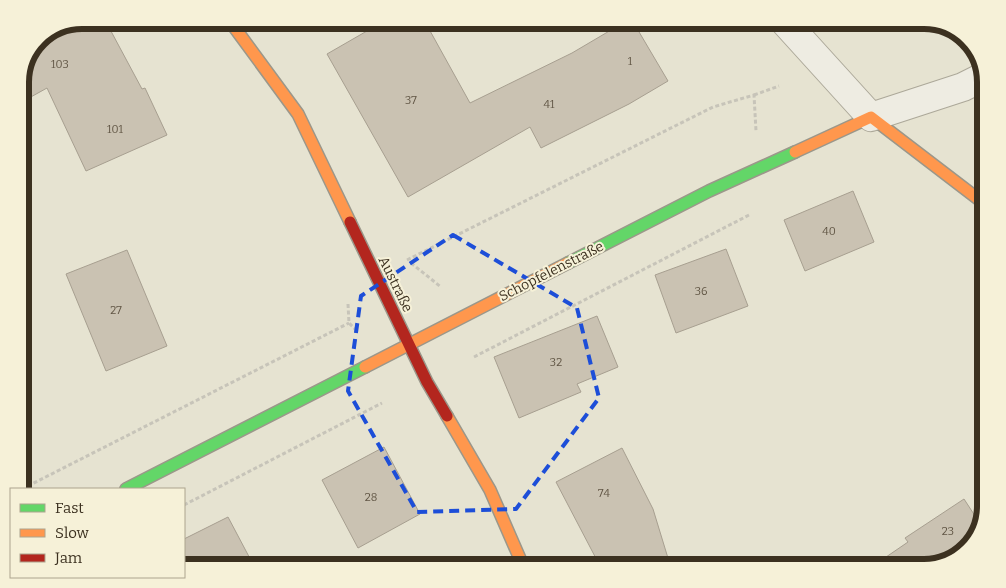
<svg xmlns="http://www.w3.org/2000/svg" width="1006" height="588" viewBox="0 0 1006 588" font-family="Bitter,serif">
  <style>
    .building { fill: #cac2b2; stroke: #a79f90 }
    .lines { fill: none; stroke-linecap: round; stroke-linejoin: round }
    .street-casing { stroke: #aca899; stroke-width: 30 }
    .fast-casing { stroke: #9b978a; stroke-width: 14 }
    .slow-casing { stroke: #9b978a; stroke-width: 14 }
    .jam-casing { stroke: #9b978a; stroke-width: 14 }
    .path { stroke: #c7c4b9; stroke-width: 3; stroke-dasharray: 4 2.5; stroke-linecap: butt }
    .street { stroke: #eeece2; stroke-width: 28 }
    .fast { stroke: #63d668; stroke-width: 11 }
    .slow { stroke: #ff974d; stroke-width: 11 }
    .jam { stroke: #b3261e; stroke-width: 11 }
    .marked { fill: none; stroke: #1d4ed8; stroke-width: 4; stroke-dasharray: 10 6; stroke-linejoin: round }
    .labels { text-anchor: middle; stroke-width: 4; stroke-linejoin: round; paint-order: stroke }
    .number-label { font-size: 11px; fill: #605544 }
    .street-label { font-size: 14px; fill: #3c3120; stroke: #f6f1d8 }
    .rim { fill: none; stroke: #3c3120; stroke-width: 6 }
  </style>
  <rect width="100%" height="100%" fill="#e6e3d1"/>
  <g class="building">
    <path d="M82,20H105L142,89L145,88L167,135L86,171L47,88L20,103V78L38,38Z"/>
    <path d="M386,20H424L470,103L572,53L628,20H632L668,81L629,104L541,148L530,127L408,197L327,54Z"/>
    <path d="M853,191L874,242L805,271L784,220Z"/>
    <path d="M726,249L748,306L676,333L655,275Z"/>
    <path d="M127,250L167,346L106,371L66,274Z"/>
    <path d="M597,316L618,367L577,384L581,392L519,418L494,357Z"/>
    <path d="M384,447L420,514L358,548L322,480Z"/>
    <path d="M622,448L653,509L671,568H601L556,482Z"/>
    <path d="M964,499L981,525L978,537L955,560L924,568H870L908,542L905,538Z"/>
    <path d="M228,517L255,568H184V539Z"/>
  </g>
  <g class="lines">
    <g class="street-casing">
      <path id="street" d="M783,20L871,117L963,87L985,76"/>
    </g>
    <g class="fast-casing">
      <g id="fast">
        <path d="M568,263L709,191L795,152"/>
        <path d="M126,489L365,367"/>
      </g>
    </g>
    <g class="slow-casing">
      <g id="slow">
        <path d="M229,20L298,114L350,222"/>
        <path d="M795,152L871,117L986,205"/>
        <path d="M365,367L568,263"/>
        <path d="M447,416L490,490L524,568"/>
      </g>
    </g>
    <g class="jam-casing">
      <path id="jam" d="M350,222L427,382L447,416"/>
    </g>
    <g class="path">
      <path d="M189,20L194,27"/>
      <path d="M754,95L779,86"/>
      <path d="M407,260L713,107L754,95L756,131"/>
      <path d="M411,263L441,287"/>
      <path d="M348,304L349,323L358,332"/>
      <path d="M474,357L749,215"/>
      <path d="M22,489L349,323"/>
      <path d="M184,505L382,403"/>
    </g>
    <use href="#street" class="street"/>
    <use href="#fast" class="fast"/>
    <use href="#slow" class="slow"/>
    <use href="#jam" class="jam"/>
  </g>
  <path class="marked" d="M453,235L577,308L599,398L516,509L417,512L348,391L361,296Z"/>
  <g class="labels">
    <g class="number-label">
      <text x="630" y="65">1</text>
      <text x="60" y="68">103</text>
      <text x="411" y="104">37</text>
      <text x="549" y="108">41</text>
      <text x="115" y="133">101</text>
      <text x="829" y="235">40</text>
      <text x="701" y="295">36</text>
      <text x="116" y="314">27</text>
      <text x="556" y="366">32</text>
      <text x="604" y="497">74</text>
      <text x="371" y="501">28</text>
      <text x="948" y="535">23</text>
    </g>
    <g class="street-label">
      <text transform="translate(551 271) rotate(-27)" y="5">Schopfelenstraße</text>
      <text transform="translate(396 284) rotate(64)" y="5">Austraße</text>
    </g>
  </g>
  <path d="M0 0H1006V588H0ZM82 29H924A53 53 0 0 1 977 82V506A53 53 0 0 1 924 559H82A53 53 0 0 1 29 506V82A53 53 0 0 1 82 29Z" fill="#f6f1d8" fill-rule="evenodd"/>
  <path class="rim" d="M82 29H924A53 53 0 0 1 977 82V506A53 53 0 0 1 924 559H82A53 53 0 0 1 29 506V82A53 53 0 0 1 82 29Z"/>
  <rect x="10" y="488" width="175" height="90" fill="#f6f1d8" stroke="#aca48e"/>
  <rect x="20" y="504" width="25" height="8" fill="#63d668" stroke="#aca48e"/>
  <text x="55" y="513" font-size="15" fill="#3c3120">Fast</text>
  <rect x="20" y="529" width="25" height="8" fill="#ff974d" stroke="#aca48e"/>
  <text x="55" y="538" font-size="15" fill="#3c3120">Slow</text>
  <rect x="20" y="554" width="25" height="8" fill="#b3261e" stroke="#aca48e"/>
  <text x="55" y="563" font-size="15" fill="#3c3120">Jam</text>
</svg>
